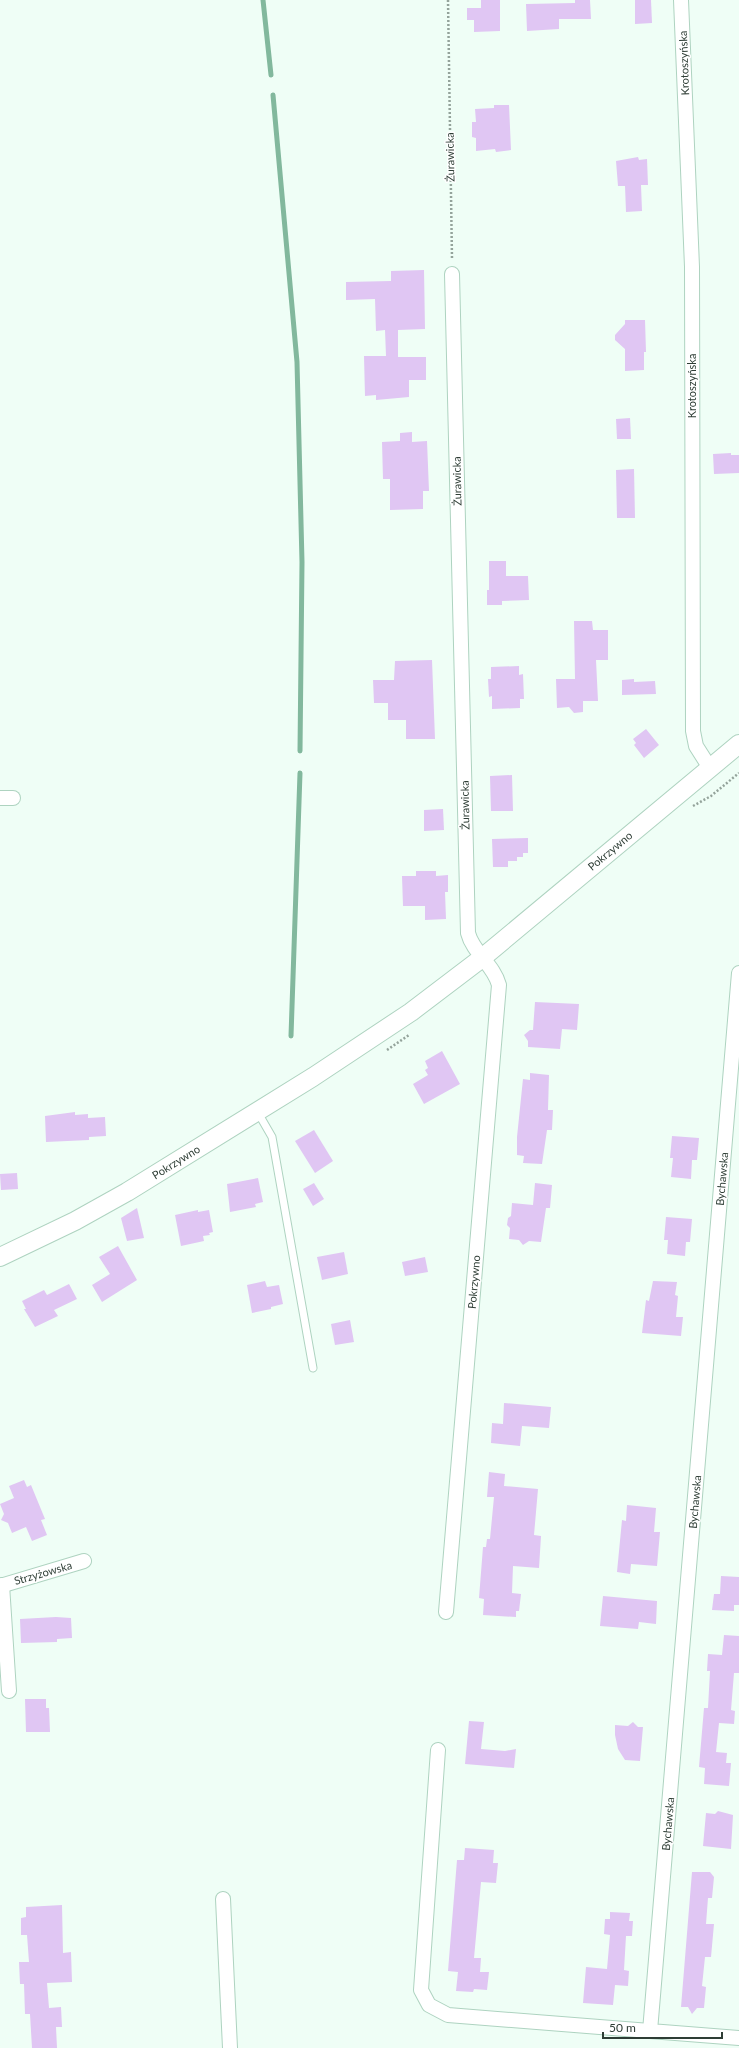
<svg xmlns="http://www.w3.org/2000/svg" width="739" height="2048" viewBox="0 0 739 2048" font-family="Lato,sans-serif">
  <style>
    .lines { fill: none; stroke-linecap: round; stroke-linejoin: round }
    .stream { stroke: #82b89d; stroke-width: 5 }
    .building { fill: #e0c6f3 }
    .service-casing { stroke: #aed3c0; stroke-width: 9 }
    .minor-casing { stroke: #aed3c0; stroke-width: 16 }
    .tertiary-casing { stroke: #aed3c0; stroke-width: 20 }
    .path { stroke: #94a39b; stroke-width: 2.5; stroke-dasharray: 2 2; stroke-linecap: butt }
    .service { stroke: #fff; stroke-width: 7 }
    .minor { stroke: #fff; stroke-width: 14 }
    .tertiary { stroke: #fff; stroke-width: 18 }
    .labels { text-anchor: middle; stroke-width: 3; stroke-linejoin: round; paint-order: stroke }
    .street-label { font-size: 11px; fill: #2e3d35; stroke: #fff }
  </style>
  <rect width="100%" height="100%" fill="#effef6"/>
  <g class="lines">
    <g class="stream">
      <path d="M263,0L271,75"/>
      <path d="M273,95L297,362L302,562L300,751"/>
      <path d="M291,1036L300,773"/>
    </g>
  </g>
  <g class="building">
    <path d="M481,0H500V31L474,32V20H467V8H481Z"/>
    <path d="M575,0H590L591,19H559V29L527,31L526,4L575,3Z"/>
    <path d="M635,0H651L652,23L635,24Z"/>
    <path d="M494,105H509L511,150L496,152L495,149L476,151V138L472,137V122H476L475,109L494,108Z"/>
    <path d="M638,157L639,160L647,159L648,185H641L642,211L626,212L625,186H618L616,161Z"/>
    <path d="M424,270L425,329L398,330V357H426V380H409V397L376,400V395L365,396L364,356H386L385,330L376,331L375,299L346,300V282L391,281V271Z"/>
    <path d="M625,320H645L646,352H644V370L625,371V349L615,340V335L625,324Z"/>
    <path d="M630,418L631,439H617L616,419Z"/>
    <path d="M412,432V442L427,441L429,491H423V509L390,510V479H383L382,442L400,441V433Z"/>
    <path d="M731,453V455H739V473L714,474L713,454Z"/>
    <path d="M634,469L635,518H617L616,470Z"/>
    <path d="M489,561H506V576H528L529,600L502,601V605H487V590H489Z"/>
    <path d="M574,621H592L593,630H608V660H596L598,701H583V712L574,713L569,707L557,708L556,679H575Z"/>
    <path d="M432,660L435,739H406V720H388V703H374L373,680H394L395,661Z"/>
    <path d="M519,666V675L523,674L524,699H520V708L492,709V696L489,697L488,679H491V667Z"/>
    <path d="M634,679V682L655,681L656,694L622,695V680Z"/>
    <path d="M646,729L659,745L644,758L634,745L636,743L633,739Z"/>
    <path d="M512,775L513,811H491L490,776Z"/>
    <path d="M443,809L444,830L424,831V810Z"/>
    <path d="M528,838V853H523V857H517V861H508V867H493L492,839Z"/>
    <path d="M416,871H436V876L448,875V892H445L446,919L425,920V906H403L402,876H416Z"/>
    <path d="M535,1002L579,1004L577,1030L562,1029L560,1049L528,1047V1041L524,1035L530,1030H533Z"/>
    <path d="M442,1051L460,1084L424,1104L413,1084L428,1075L425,1070L428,1068L425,1061Z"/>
    <path d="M530,1073L549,1075L548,1110H553L552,1130H547L542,1164L523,1163L524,1156L517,1155V1137L523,1079L530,1080Z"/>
    <path d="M75,1112V1115L88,1114V1118L105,1117L106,1136L89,1137V1140L46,1142L45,1116Z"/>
    <path d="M314,1130L333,1161L315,1173L295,1141Z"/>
    <path d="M672,1136L699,1138L697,1160H692L691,1179L671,1177L673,1158H670Z"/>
    <path d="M17,1173L18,1189L1,1190L0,1174Z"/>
    <path d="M258,1178L263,1202L255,1204L256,1207L230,1212L227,1184Z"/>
    <path d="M314,1183L324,1199L313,1206L303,1189Z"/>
    <path d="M535,1183L552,1185L550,1208H546L541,1242L529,1241L523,1245L519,1240L509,1239L510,1228L507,1225L508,1218L511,1216L512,1203L533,1205Z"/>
    <path d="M137,1208L144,1238L127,1241L121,1218Z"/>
    <path d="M198,1210V1212L209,1210L213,1232L209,1233L210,1235L203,1236L204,1241L181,1246L175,1215Z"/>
    <path d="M666,1217L692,1219L690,1242H686L685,1256L667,1254L668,1240H664Z"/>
    <path d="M118,1246L137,1280L102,1302L92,1285L110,1274L99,1257Z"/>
    <path d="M344,1252L348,1274L322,1280L317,1257Z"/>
    <path d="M425,1257L428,1272L405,1276L402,1262Z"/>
    <path d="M265,1281L267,1287L279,1285L283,1304L271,1307V1309L252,1313L247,1285Z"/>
    <path d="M653,1281L677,1282L675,1295L678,1296L676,1317H683L681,1336L642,1333L646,1300L649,1301Z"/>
    <path d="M69,1284L77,1299L54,1310L58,1316L35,1327L24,1309H26L22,1301L44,1290L47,1295Z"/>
    <path d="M350,1320L354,1342L335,1345L331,1324Z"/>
    <path d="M504,1403L551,1407L549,1428L522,1426L520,1446L491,1443L492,1423L503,1424Z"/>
    <path d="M489,1472L505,1474L504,1486L538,1489L534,1535L541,1536L539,1568L513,1566L512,1593L521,1594L519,1611H516V1617L483,1615L484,1599L479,1598L483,1547H486L487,1539H490L494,1497H487Z"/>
    <path d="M24,1480L27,1487L31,1485L45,1519L41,1520L47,1535L32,1541L26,1527L12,1533L8,1523L1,1520L4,1514L0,1504L14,1498L9,1486Z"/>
    <path d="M627,1505L656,1508L654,1532H660L657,1566L631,1564L630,1574L617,1572L622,1520L626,1521Z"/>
    <path d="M721,1576L739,1577V1605H734V1611L712,1610L714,1594H720Z"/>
    <path d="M603,1596L657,1601L656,1624L639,1622L638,1629L600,1626Z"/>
    <path d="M56,1617L71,1618L72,1638L57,1639V1642L21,1643L20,1619Z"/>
    <path d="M724,1635L739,1636V1673H734L731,1710L735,1711L734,1724L719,1723L716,1752L727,1753L726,1763H731L729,1786L704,1784L705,1768L699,1767L704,1708H708L710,1671H707L708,1654L722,1655Z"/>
    <path d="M25,1699H46V1708H49L50,1732H26Z"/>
    <path d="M469,1721L484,1722L481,1749L505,1751L516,1749L514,1768L465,1764Z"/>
    <path d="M633,1722L638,1727H643L640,1761L625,1760L618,1749L615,1735V1725L628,1726Z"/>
    <path d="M718,1811L733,1815L731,1849L703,1846L706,1813L715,1814Z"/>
    <path d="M465,1848L494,1850L493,1863H498L496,1883L481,1882L474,1958H481L480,1972H489L487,1990L474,1989L473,1992L456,1991L458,1972L448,1971L457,1860H464Z"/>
    <path d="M692,1872H710L714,1877L712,1898H708L706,1924H714L711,1957H705L702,1986L706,1987L704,2008H697L692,2014L688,2007H681Z"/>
    <path d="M62,1905L63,1953L71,1952L72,1982L47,1983L49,2008L61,2007L62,2027H56L57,2048H32L30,2014H25L24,1984H20L19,1962H29L27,1935H21V1918L26,1917V1907Z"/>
    <path d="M610,1912L630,1913L629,1921H633L632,1936H626L624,1970L629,1971L628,1986L615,1985L613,2005L583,2003L586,1967L607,1969L610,1935L604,1934L605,1919H610Z"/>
  </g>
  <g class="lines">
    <g class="service-casing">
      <path id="service" d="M257,1111L272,1137L313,1368"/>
    </g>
    <g class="minor-casing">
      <g id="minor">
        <path d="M681,0L692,267L693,731L696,746L710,768"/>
        <path d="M0,798H13"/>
        <path d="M739,973L650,2031L739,2038"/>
        <path d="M2,1585L9,1691"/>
        <path d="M0,1586L84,1561"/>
        <path d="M446,1612L499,985C494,965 473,953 468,933L452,274"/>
        <path d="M438,1750L421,1990L429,2005L448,2015L650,2031"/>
        <path d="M223,1899L230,2048"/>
      </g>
    </g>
    <g class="tertiary-casing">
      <path id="tertiary" d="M0,1257L75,1221L127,1192L313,1077L411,1012L482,958L739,744"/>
    </g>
    <g class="path">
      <path d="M448,0L452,259"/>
      <path d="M693,806L711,796L739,773"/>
      <path d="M387,1050L409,1035"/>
    </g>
    <use href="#service" class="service"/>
    <use href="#minor" class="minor"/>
    <use href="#tertiary" class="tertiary"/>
  </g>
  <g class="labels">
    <g class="street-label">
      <text transform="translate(684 63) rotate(-92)" y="4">Krotoszyńska</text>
      <text transform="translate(450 157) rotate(-91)" y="4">Żurawicka</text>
      <text transform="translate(692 386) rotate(-90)" y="4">Krotoszyńska</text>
      <text transform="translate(457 481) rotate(-91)" y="4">Żurawicka</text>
      <text transform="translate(465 805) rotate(-91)" y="4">Żurawicka</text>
      <text transform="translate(610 851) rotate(-40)" y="4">Pokrzywno</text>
      <text transform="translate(176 1162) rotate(-32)" y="4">Pokrzywno</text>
      <text transform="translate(722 1179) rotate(-85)" y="4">Bychawska</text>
      <text transform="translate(474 1282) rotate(-85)" y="4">Pokrzywno</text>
      <text transform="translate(695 1502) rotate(-85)" y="4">Bychawska</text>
      <text transform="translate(43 1573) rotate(-16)" y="4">Strzyżowska</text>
      <text transform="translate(668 1824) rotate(-85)" y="4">Bychawska</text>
    </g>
  </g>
  <path d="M603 2032v6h119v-6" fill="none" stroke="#2e3d35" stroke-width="2"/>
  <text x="609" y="2032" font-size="12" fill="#2e3d35" stroke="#ffffff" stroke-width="3" paint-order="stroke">50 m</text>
</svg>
